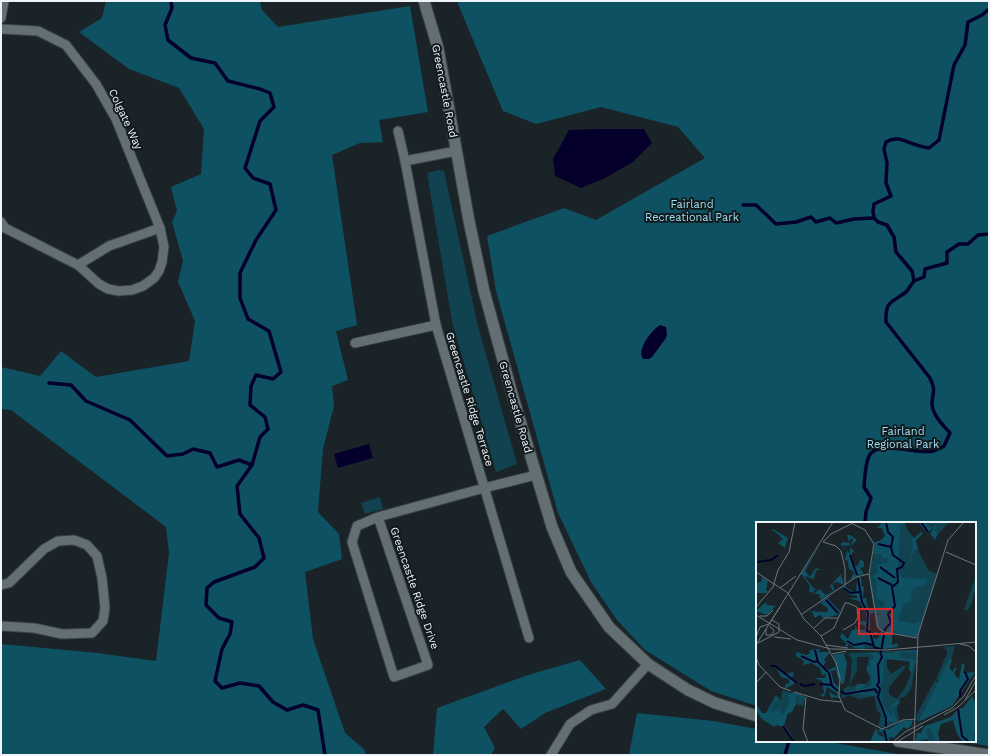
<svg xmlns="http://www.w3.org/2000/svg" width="990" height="756" viewBox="0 0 990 756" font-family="'Work Sans',sans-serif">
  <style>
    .green { fill: #114250 }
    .forest { fill: #0e5163 }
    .water { fill: #04002b }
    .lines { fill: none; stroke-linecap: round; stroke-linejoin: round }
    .stream { stroke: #04002b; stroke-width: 3.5 }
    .minor-casing { stroke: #384043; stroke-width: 11 }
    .tertiary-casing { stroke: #384043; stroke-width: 13 }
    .minor { stroke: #636f73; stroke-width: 9 }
    .tertiary { stroke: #636f73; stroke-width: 11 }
    .labels { text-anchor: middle; stroke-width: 4; stroke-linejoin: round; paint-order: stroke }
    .street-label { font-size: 11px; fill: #edf3f6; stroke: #111a1d }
    .park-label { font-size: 11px; fill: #a1dff5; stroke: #111a1d }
    .inset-river { fill: none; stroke: #04002b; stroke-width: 2 }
    .inset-road { fill: none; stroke: #6e767a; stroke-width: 1 }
    .view { fill: #d62828; fill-opacity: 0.15; stroke: #d62828; stroke-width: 2 }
    .inset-edge { fill: none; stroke: #edf3f6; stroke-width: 2 }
  </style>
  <rect width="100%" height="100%" fill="#1a2327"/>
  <g class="green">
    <path d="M438,170L444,171L478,326L517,464L496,472L452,322L427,173Z"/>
    <path d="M380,497L383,509L365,514L361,503Z"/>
  </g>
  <g class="forest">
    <path d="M106,1H260L262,10L278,27L410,6L428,112L379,120L383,142L360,143L332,155L357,325L336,331L348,380L332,386L334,406L323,449L318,512L339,534L342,559L305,572L313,639L345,733L364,749L366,755H1V644L98,653L156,661L169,553L166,527L11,410L1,409V367L40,376L61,351L96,377L189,361L195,321L178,282L183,261L172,222L177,211L171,187L201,174L204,129L179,88L129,69L79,32L102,18Z"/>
    <path d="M458,1H989V746L959,741H975V523H757V706L711,691L645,650L617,620L591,582L558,513L496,291L487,236L564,208L596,220L705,158L678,127L601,107L536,124L503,111L458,4Z"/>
    <path d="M580,660L606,689L545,713L521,729L503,709L484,727L495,748L491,755H433L437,708L528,675Z"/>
    <path d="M637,713L713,721L757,729V741H824L903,755H629Z"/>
  </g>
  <g class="water">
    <path d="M595,129H644L652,143L633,162L605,178L581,188L555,176L553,159L569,130Z"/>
    <path d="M660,325L666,327L667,334L666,338L652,357L649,359H643L641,354C642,343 651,331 660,325Z"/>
    <path d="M369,444L373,458L338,468L334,454Z"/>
  </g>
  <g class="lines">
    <g class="stream">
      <path d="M171,1L172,8L165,25L168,40L191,58L215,63L228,81L260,89L270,93L274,107L260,121L245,168L253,178L270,184L276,210L256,240L240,273V298L248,319L269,331L281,372L273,379L256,375L251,386L250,405L265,417L268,429L260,437L252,465L237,486L240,514L259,538L264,558L255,567L214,582L207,588L206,605L219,618L232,622L230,634L222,649L215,681L222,688L240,683L259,686L273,702L287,710L303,705L318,710L325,755"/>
      <path d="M743,205H756L776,224L796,222L811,217L816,222L830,218L836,223L854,219L874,218"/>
      <path d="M914,281L924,277L925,269L947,263V252L959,244H968L978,235L989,234"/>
      <path d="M49,383L71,385L86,401L130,420L167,456L183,454L193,449L210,453L217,467L239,460L252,465"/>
      <path d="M865,523L866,512L871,498L864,487C865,477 865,465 869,456C878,439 918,455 933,451C936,450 941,448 944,446L950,433C943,425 932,415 932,403C933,389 936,392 930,378L886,322C885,300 892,303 906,292C909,289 911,284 914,281L912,271L896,252L894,237L887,225L878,222L874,218L873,211L874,204L891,196L886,183L887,163L884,149L886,142C898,135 905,142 917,145C921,147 925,147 929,148L939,140L954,65L965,45L968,22L982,15L989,9"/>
      <path d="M785,755L789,741"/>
    </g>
    <g class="minor-casing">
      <g id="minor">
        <path d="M1,18L4,1"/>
        <path d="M1,29L38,31L66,45L96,84L116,119L160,228L164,247L162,262L159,271L154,278L143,286L132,290L119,291L108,289L99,284L78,265"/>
        <path d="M398,131L405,161L436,325L529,638"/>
        <path d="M405,161L456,151"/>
        <path d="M1,222L5,228L78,265L109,246L160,228"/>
        <path d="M355,343L436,325"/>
        <path d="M378,517L357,526L352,542L394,677L428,665L378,517L484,488L536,475"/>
        <path d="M1,585L9,583L44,549L58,541L74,540L87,545L97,556L102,578L105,608L103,621L92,633L62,634L34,628L1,626"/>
        <path d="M551,755L570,724L591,710L612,704L648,664"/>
      </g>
    </g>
    <g class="tertiary-casing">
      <g id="tertiary">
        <path d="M424,1L438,48L469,221L484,291L513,397L552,527L571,572L609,627L648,664L688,690L715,703L757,716"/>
        <path d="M898,741L988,755"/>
      </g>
    </g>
    <use href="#minor" class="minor"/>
    <use href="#tertiary" class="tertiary"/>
  </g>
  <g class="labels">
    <g class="street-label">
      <text transform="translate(445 91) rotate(79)" y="4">Greencastle Road</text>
      <text transform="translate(126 119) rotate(65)" y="4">Colgate Way</text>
      <text transform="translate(470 399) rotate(73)" y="4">Greencastle Ridge Terrace</text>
      <text transform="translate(516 407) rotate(74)" y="4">Greencastle Road</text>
      <text transform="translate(415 588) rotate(71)" y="4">Greencastle Ridge Drive</text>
    </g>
    <g class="park-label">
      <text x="692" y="208">Fairland<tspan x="692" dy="13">Recreational Park</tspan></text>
      <text x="903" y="435">Fairland<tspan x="903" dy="13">Regional Park</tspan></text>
    </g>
  </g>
  <g transform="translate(756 522)">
    <rect width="220" height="220" fill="#1a2327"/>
    <path d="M127,0H148L172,48L181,52L161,115L127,110L136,112V124L107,127L108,123L117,125L125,110L120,103L113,55L119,25L117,20L122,21L129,14ZM169,0H193L182,12L179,8L181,3L173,4ZM220,54V66L215,82L212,88H208ZM199,124L196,135L183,159L180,157L191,132V128L187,125ZM142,129L162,131L155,167L149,175L143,176L141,188L143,199L131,206L122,205L125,191L121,189L118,174L103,177L92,173L85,176L88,167L94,162L96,137L92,131ZM101,135H113L111,146L114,157L110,162L93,165L101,148ZM131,137L156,140L154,145L147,144L135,152L131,145ZM150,145L155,146V151L150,164L141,177L133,172V165ZM179,158L182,160L162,200L160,194ZM26,168L50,175L47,184L35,181L28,204L7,197L20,173L25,178ZM172,206H176L182,220H174L170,208Z" fill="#114250" fill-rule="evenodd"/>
    <path d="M127,0H149V3L145,2L144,6L142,49L146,56L173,57L170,62L157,66L155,78L148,82L142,97L144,100H153L156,102L165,99L161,115L142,112L141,109H137L136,112L125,108L122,104L119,95L126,92L120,91L119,86L127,85L129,80L121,77L120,54L118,57L116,55L122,51L120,43L132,40L131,35L127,37L125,32H117L119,23L122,24L118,20L124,19L129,14L126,6H121ZM162,0H169L175,5L181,2L179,8L182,12L179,18L174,12L178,5L171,11ZM17,7L32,16L29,26L22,21L27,17L18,9H15ZM166,9V13L160,18L162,28L160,27L154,35L157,23L154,11L158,16ZM91,13H94L101,18L94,25L98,29L95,32L98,43L102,44L104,37L108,40V45L104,46L108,52L100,54L94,59L98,50L93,47L92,39L89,38L91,29L85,23L86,20L94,21L93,24L86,23L94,32V25L97,18L95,16L93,20ZM64,24L49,49L54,55L60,46L65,48H60L58,57L48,54L58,67L61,66L56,71L53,69L54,64L45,52ZM85,52L88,63L81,60L76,62L79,68L65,78L63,72H57L64,67L69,73L77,69L74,64ZM6,55L12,59L10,69H13L10,71H0V61L5,60ZM105,55L106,64L108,65L107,76H110L112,87H117L118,91L114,92V108L117,112L118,110H123L117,113L118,117L124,116V110L136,112V123L141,121L142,125L129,127L109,123L107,127L98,126L93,122L91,125L88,124L91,122L84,115L86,111L92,117L96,108H99V103L102,108H109V104L101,100L110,99V91L103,79L92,76H102L101,74L95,73L85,66L90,63V66L100,71L101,57L98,56ZM73,74L72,77L84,89L82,93L67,96L64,93L59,96L56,90L52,89L71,90L72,86L64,81ZM10,80L11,83L20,84L11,93L0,89ZM64,127L63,130H74L68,138L70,140L67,144L73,148L79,145L84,155L82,158L80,148L75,149L78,161L83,165V176L77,175L76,178L73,170L80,174L82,172L71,165L68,175L64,173L68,171L66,159L58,156H69L70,152L66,153L64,146L55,141L47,143L48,139L40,134V130L51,133L54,131L53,128ZM161,128V131L146,130L143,132L144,136L160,138L161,148L160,141L158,140L156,150L153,149L154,139L128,137L127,159L124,161L126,181L136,195L135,184L144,177L143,182L136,186L141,199L128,200L129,191L126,194L121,172L118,174L93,171L87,177L90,171L99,168L101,162H110L106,167L102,166L110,172L120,169L106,167L115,164L116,151L114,154L110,147L112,143L115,145L113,140L118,137L116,132L104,131H139V129ZM93,130L88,132L91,142L88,162H85L77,133ZM194,136L196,138L193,146L197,150L198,146L201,145L198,152L203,157L206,141L209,143L207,151L219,150L196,184L162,200ZM13,142L30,152L36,150L38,151L36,156L41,160L29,167V163L34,160L32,157L25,155L21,147ZM37,170L49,175L48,177L45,174V182L44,175L39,174L40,182L36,190L32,191L28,203L35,212L38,219L37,220L28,205L20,203L18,205L6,197L0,189L1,183L6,191H10L20,173L23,177L19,181L18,179L15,190L18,191V187L22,190L21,186L27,187L23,189L27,193L34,180L32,173ZM216,174L220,181V209L218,211L220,220H207L201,212L197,198L185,202L182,211L184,220L180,218L174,206L170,208L174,220L171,217L159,220L161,211H165L169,204L195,195L202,187L207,186ZM157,198L155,204L151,207L148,205L138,216L133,215V220H114L120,206L123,213L128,215L126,210L123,211V207H133L146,199Z" fill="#0e5163"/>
    <path class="inset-river" d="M165,0L172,10M122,22L135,25M94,33L101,53M0,40L15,38L22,33M124,45L139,56M102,56L106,80L112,91L111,109L114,110L118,125L124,127M122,56L136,63M87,66L95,71L103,70M70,78L82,91M91,119L98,123L109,121L117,123M59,128L62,140L73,151L76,164L82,169M124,130L126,135L122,143L123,160L121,163L124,167L122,175L130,196V205M125,130L129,107L135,101L132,92L139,84L136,65L142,60L141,47L146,45L148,41L137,33L135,25L137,15L132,10L130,0M45,134L58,140L62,139M14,144H19L41,161M44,162L49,164L59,162M64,162L76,163M85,169L89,172L119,167L121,171M204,175V169L212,157L209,150M202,187L206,214L213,220M27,204L38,220M128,208L131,220"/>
    <path class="inset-road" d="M93,0L109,8L118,22L113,52L122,106L128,110L161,116M190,30L220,43M0,50L32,71L48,97L65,114L80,141L84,156L83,174L89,188L126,207L147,198L160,197M89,63V46L85,29L80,24L67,20L75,12L95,2M24,66L40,54M0,85L17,65L22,48L33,30L39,0M46,92L100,55L113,52M0,93L41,118L75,127L131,128L220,120M4,94H11L17,88M13,102L24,85M58,106L69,96H82M10,107V113H16L18,109L14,104M65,114L78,106L89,81H92L101,85L102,95L99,101L87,108M0,115L4,105L13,102M18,115L35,117M2,121L23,110V102L16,98M204,122L213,124L220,130M0,123L77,0M70,123L92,126M76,132L90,129M0,135L3,143L24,165L35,169M0,161L10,150M38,170L65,178L86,180M50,175L47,207L52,220M209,178L220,159M188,193L202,185L220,168M137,220L149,210L196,186L208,174L220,153M141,220L167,204M158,220L162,113L192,18L208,0"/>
    <path class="view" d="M103,87H136V112H103Z"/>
    <rect width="220" height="220" class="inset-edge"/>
  </g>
  <rect width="990" height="756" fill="none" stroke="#edf3f6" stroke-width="4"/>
</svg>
